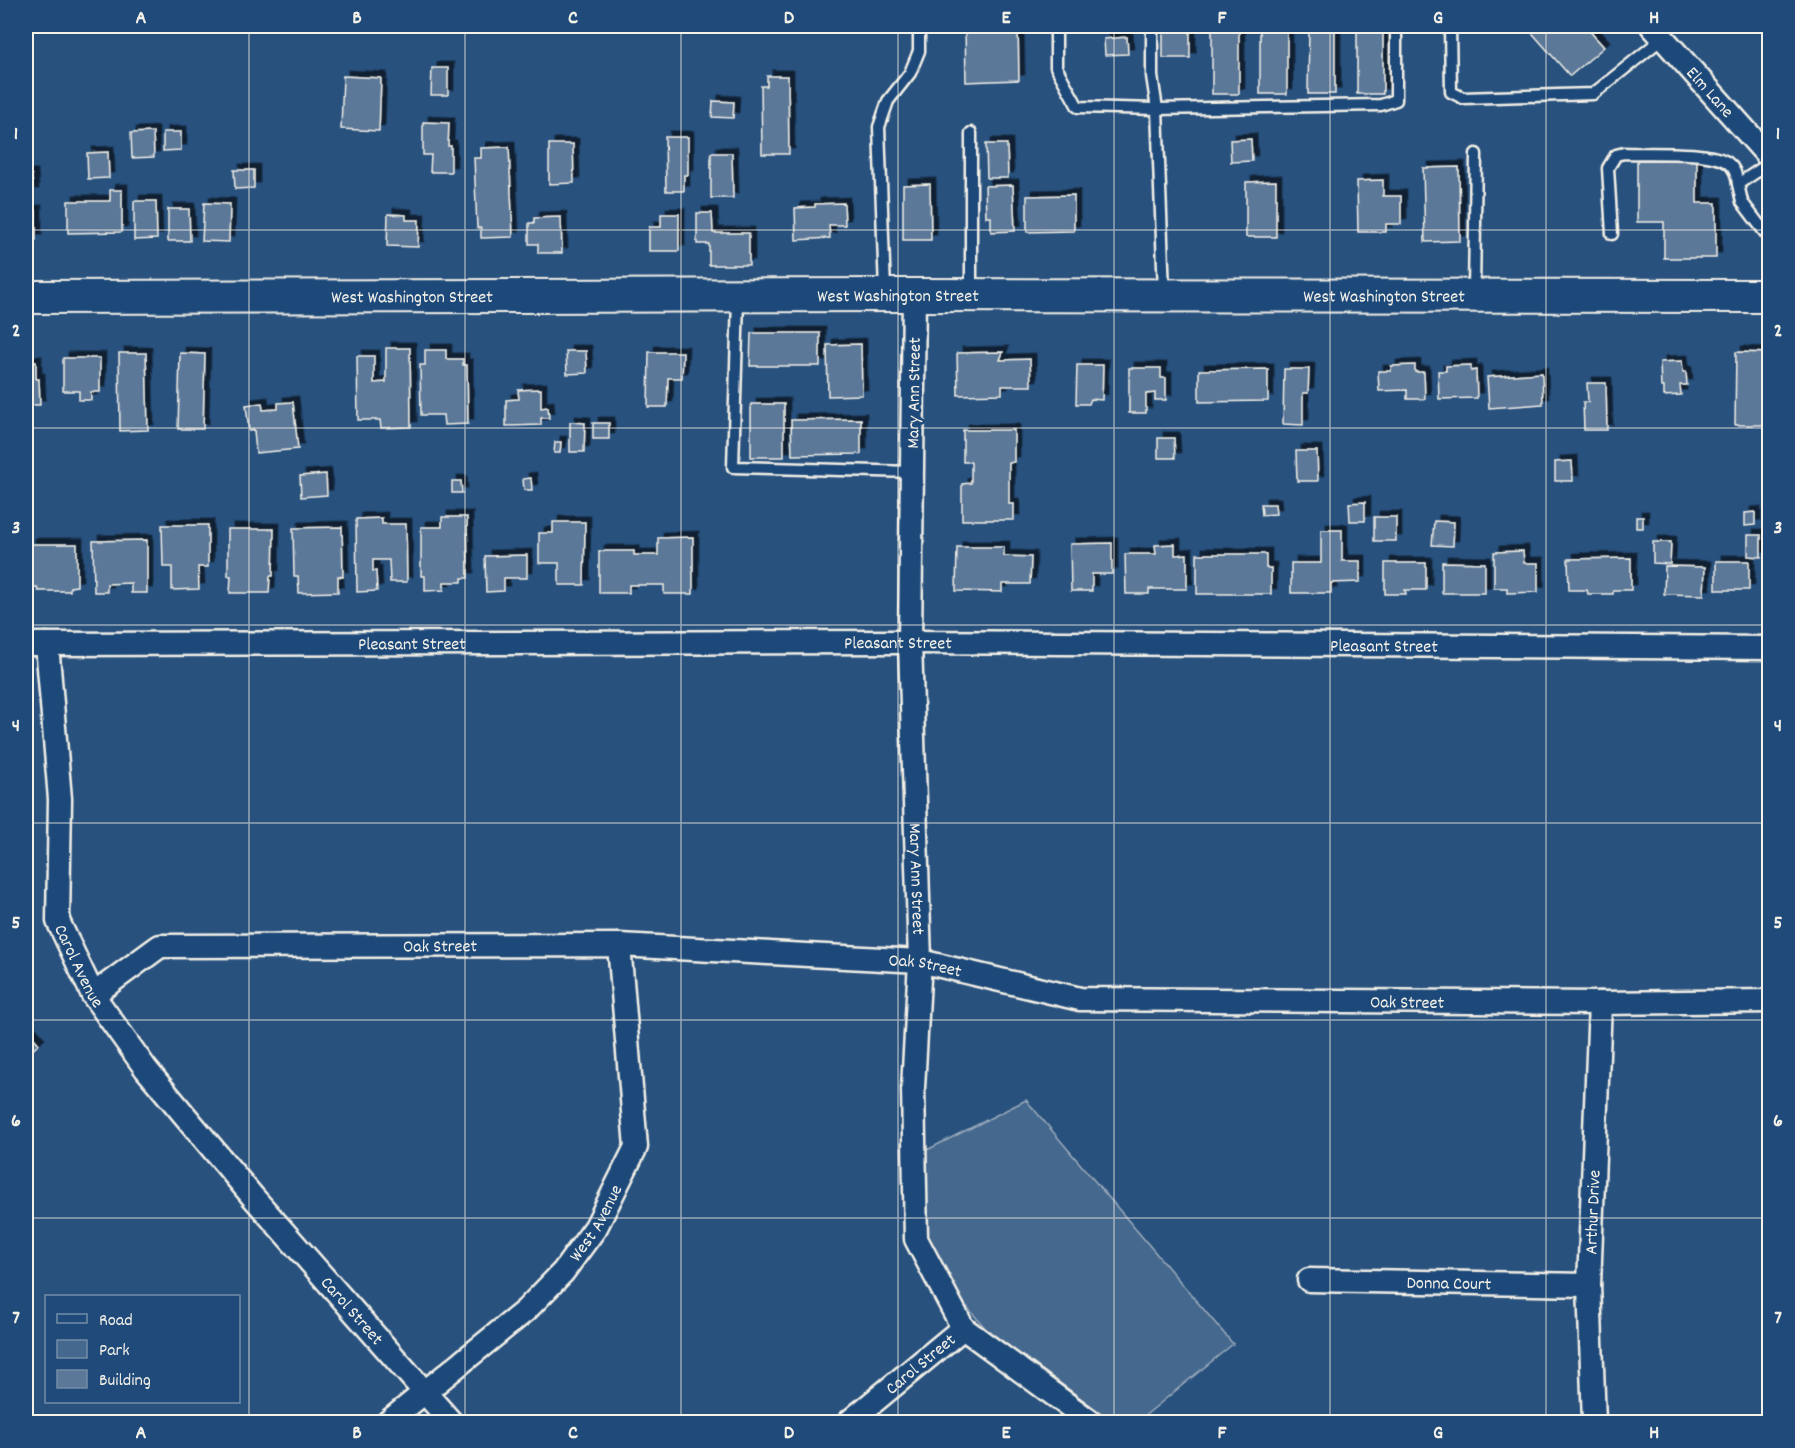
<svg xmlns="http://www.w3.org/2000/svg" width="1795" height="1448" viewBox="0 0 1795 1448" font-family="Dekko,sans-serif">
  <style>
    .green { fill: #45688e; stroke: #9cacbb; stroke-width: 1.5 }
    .building { fill: #5b7899; stroke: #f4f1e8; stroke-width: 1.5; filter: url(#shadow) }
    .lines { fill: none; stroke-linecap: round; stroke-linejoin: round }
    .service-casing { stroke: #f4f1e8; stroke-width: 15 }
    .minor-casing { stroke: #f4f1e8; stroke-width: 27 }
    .secondary-casing { stroke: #f4f1e8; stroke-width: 36 }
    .service { stroke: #1f4a7a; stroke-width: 10 }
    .minor { stroke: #1f4a7a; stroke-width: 22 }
    .secondary { stroke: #1f4a7a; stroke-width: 32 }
    .grid { fill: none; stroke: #f4f1e8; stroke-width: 1.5; stroke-opacity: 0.55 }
    .labels { text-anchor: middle; stroke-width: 5; stroke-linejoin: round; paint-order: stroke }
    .street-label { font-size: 18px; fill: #f4f1e8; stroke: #1f4a7a }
    .neatline { fill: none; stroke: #f4f1e8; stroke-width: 2 }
    .grid-label { font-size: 20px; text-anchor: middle; font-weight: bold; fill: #f4f1e8 }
  </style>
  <defs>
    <filter id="shadow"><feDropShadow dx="5.5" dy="-5.5" stdDeviation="0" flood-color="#0009"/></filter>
  </defs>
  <rect width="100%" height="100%" fill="#28517e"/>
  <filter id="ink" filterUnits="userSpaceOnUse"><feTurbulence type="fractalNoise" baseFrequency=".0167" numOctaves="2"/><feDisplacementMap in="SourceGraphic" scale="12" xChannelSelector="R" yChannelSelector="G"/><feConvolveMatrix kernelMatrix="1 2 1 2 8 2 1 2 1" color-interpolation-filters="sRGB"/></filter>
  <g filter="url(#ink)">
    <path class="green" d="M1026,1100L1233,1344L1137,1422H1114L987,1330L955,1293L927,1240L925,1151Z"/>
    <g class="building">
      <path d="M965,26H1018L1019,80L966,82Z"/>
      <rect x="1163" y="26" width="27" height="32"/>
      <rect x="1212" y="26" width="27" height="68"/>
      <rect x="1260" y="26" width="27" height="68"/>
      <path d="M1309,26H1335V94H1308Z"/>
      <rect x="1357" y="26" width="26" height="68"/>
      <path d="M1526,26H1585L1604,47L1570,76Z"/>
      <path d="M1127,37L1128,54L1105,55L1104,39Z"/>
      <path d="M432,68H448V95H431Z"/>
      <path d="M343,76L381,78L379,131L341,129Z"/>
      <path d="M767,76H788L789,154H762L761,86H767Z"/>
      <path d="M713,101L734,102L733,118L712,117Z"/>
      <path d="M423,122L449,123L448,146H451V172H430L431,155H423Z"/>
      <path d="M153,132L154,157L132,158L131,133Z"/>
      <path d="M163,132H181V150L163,151Z"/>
      <path d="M665,137H688V175H684V191H666Z"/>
      <path d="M1251,139L1252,161L1231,162L1230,140Z"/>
      <path d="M549,144H573L574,183L549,184Z"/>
      <path d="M986,144H1007L1008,178H987Z"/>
      <path d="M509,147L513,237L481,238V228H477L474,158H481V148Z"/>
      <path d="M108,152L109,178L88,179L87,153Z"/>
      <path d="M711,153H732L733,198H711Z"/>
      <path d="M1637,160H1697V203H1716V258H1664V222H1637Z"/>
      <path d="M1459,167L1460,241L1425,242L1423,168Z"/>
      <path d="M234,170H254V188L235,189Z"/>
      <path d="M26,175H32L33,194H26Z"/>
      <path d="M1383,180V196H1401V224H1386V232H1358L1357,181Z"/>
      <path d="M1276,181V237H1246V182Z"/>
      <path d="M930,184L931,240H903V185Z"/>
      <path d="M1013,185L1015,231L991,232V217H986L985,186Z"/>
      <path d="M110,190H122V232L68,233V201H110Z"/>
      <path d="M1074,195V231L1027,232V196Z"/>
      <path d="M134,201H156L157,239L134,240Z"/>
      <path d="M204,203L230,204L229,242L202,241Z"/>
      <path d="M844,203L845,225H829L830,238L796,240L795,208L815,207V204Z"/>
      <path d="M168,209H189L190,241H168Z"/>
      <rect x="26" y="211" width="10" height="29"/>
      <path d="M697,213H712L713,233H749V265H709V244H697Z"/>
      <path d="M388,214L406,215V220H419L418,247L387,246Z"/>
      <path d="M661,214H679V251H649V227H661Z"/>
      <path d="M561,217L562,253H538V244H529V223H534V218Z"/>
      <path d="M751,333H820V366H750Z"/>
      <path d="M861,344L862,395L828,396L827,345Z"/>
      <path d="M386,348H410L411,427L381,428L380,420H358L357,356H374V383L386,382Z"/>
      <path d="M425,350H446V359H463V365H467L468,424L444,425L443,415H421L420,365H425Z"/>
      <path d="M566,351H586L587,373L567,374Z"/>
      <path d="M649,352H683L682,378H668L667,407H648Z"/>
      <path d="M1003,352L1000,360L1030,359L1031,386H1002V394L958,395L957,353Z"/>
      <path d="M1736,352L1770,353V425H1735Z"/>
      <path d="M119,353H146L148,430L120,431Z"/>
      <path d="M180,353L205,354L203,429H178Z"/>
      <path d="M63,358H100V392H91V400H79V391H63Z"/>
      <path d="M1682,361L1683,372H1686L1687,385H1680L1681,395L1664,396V387H1661L1660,362Z"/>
      <path d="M26,362H36V379H39L40,405H26Z"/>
      <path d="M1077,365H1103L1102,400L1091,399L1089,404H1076Z"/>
      <path d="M1415,365V372H1424L1425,399H1407V390L1379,391L1378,371H1391V366Z"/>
      <path d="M1471,365V371L1476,370L1477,398L1439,399L1438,371H1446V366Z"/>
      <path d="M1129,368H1161V378H1166V400H1155V393L1146,394V413H1129Z"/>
      <path d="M1268,369V401L1199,402V370Z"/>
      <path d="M1284,369H1309L1308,393H1303V425L1283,424Z"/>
      <path d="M1542,373L1543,404L1489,408L1487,377Z"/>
      <path d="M1587,383H1606L1607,430H1584L1583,402H1588Z"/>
      <path d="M541,389V408L548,407L549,418H541V425L506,426V400L519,399L518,390Z"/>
      <path d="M293,402L298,449L256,453L254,430L249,431L246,405L262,403L263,410L278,409V403Z"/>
      <rect x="751" y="404" width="33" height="53"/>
      <path d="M861,419V454L792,455L791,420Z"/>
      <path d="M570,422L585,423L584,452H570Z"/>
      <rect x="593" y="423" width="16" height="16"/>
      <path d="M963,430H1014V462L1009,463V504H1014V520H962V484L971,483V462H963Z"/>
      <path d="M1158,438H1174L1175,458H1158Z"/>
      <path d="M555,442H561L560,453H554Z"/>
      <path d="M1296,451H1317L1318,481H1297Z"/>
      <path d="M1572,461L1573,481H1555V462Z"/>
      <path d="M326,474L327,495L301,497L300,476Z"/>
      <path d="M531,478L532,490H524L523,479Z"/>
      <path d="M452,481H461L462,493H452Z"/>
      <path d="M1365,502V521H1350L1349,503Z"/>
      <path d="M1261,504H1275L1276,514L1262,515Z"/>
      <path d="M1755,512V525L1745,526V513Z"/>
      <path d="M442,517H467L468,578H462V582H444V590L425,591V576H421V527H442Z"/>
      <rect x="1374" y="517" width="22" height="24"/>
      <rect x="1636" y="517" width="7" height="11"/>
      <path d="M382,518V524H406L407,582H390L389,560H373V571H376L377,591L357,592L356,519Z"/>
      <path d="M1434,521L1454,522L1453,546L1432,545Z"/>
      <path d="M553,522H585L584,585H559V563H539V533H553Z"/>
      <path d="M162,525H208V567H198L199,589L172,590V567H163Z"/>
      <path d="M342,527L343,577L338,576V592L299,593L298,576H294L293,528Z"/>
      <path d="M228,529H274L273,576H270L269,593H230L231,576H228Z"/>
      <path d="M1321,530H1342V561H1360V582L1331,583V593H1291V563H1321Z"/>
      <path d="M1748,535H1761V557L1748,556Z"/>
      <path d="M693,537V594H664V585H629V593H599V551H634V555H658V538Z"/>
      <path d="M147,540V593H131V583L107,584V592H94L93,541Z"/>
      <path d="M1653,542H1671L1670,564L1653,563Z"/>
      <path d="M1112,543V574H1092V591H1071L1070,544Z"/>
      <path d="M30,544H77V586L70,587V591H38L37,587H30Z"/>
      <path d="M1175,544V555L1187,554V589H1149V594H1126L1125,554H1156L1155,545Z"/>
      <path d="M957,547H1004V556L1031,557L1030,584H1002V592L956,591Z"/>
      <path d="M1523,551L1524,563H1538V592L1507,593V588H1494V552Z"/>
      <path d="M1197,554H1266V568H1271V594H1197Z"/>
      <path d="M527,555V578H504V591L486,592L485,556Z"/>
      <path d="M1631,558V590H1613V594H1588L1587,590H1569L1568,559Z"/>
      <rect x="1716" y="561" width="33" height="29"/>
      <path d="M1442,562L1485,563V593H1442Z"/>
      <path d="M1385,563H1426V590H1405L1406,594H1385Z"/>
      <path d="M1665,566L1705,567L1704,595L1664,594Z"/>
      <path d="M26,1029L39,1044L26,1056Z"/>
    </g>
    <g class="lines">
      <g class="service-casing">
        <g id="service">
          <path d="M1056,26V67L1078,107L1157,109L1164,292"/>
          <path d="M1152,26V76L1157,109L1381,105L1396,100V26"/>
          <path d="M1450,26L1451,92L1463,98L1593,94L1663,38"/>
          <path d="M1770,163L1738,184L1742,202L1770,239"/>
          <path d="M1612,234L1608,168L1616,155L1624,153C1647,154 1711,150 1728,163C1735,168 1737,176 1738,184"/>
          <path d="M885,291L879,127L888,101L910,73L919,51V26"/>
          <path d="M971,292V133"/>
          <path d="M1474,292L1476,154"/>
          <path d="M738,299L733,467L912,472"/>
        </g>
      </g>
      <g class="minor-casing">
        <g id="minor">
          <path id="s1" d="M1652,26L1770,158"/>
          <path id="s2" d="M914,295L910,642L920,961L913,1088L916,1239L963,1328L1091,1422"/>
          <path id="s3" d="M26,644L910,642L1770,648"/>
          <path id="s4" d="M47,644L60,799L58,921L93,995L146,1069L253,1197L451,1422"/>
          <path id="s5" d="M93,995L160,946L619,945L920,961L1080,999L1600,1003L1770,1001"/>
          <path id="s6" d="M1309,1280L1589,1285"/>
          <path id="s7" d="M388,1422L525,1311L563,1272L596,1227L636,1147L619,945"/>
          <path id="s8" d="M849,1422L963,1328"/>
          <path id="s9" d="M1594,1422L1589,1285L1600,1003"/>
        </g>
      </g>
      <g class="secondary-casing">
        <g id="secondary">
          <path id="s10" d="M26,297L914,295L1770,296"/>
        </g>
      </g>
      <use href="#service" class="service"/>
      <use href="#minor" class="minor"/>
      <use href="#secondary" class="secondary"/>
    </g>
  </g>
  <path class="grid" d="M249,26V1422M465,26V1422M681,26V1422M898,26V1422M1114,26V1422M1330,26V1422M1546,26V1422M26,230H1770M26,428H1770M26,625H1770M26,823H1770M26,1020H1770M26,1218H1770"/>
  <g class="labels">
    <g class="street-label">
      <text dy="6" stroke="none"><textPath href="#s1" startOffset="88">Elm Lane</textPath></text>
      <text dy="6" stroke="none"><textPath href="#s10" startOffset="872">West Washington Street</textPath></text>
      <text dy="6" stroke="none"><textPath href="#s10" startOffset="386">West Washington Street</textPath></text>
      <text dy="6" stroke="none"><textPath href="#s10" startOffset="1358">West Washington Street</textPath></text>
      <text transform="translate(913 393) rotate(-89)" y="6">Mary Ann Street</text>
      <text dy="6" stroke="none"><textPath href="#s3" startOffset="386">Pleasant Street</textPath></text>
      <text dy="6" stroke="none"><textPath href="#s3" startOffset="872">Pleasant Street</textPath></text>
      <text dy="6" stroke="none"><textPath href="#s3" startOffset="1358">Pleasant Street</textPath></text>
      <text dy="6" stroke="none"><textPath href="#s2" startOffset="584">Mary Ann Street</textPath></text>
      <text dy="6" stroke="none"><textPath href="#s5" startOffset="363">Oak Street</textPath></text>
      <text dy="6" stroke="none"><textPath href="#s4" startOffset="327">Carol Avenue</textPath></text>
      <text dy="6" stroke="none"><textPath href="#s5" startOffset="849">Oak Street</textPath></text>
      <text dy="6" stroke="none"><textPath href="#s5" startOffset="1335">Oak Street</textPath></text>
      <text dy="6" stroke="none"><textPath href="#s9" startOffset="210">Arthur Drive</textPath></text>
      <text dy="6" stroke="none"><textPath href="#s7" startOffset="290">West Avenue</textPath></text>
      <text dy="6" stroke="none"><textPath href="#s6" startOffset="140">Donna Court</textPath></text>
      <text dy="6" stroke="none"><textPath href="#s4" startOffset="768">Carol Street</textPath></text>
      <text dy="6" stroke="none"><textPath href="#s8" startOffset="92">Carol Street</textPath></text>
    </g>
  </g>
  <rect width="1795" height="1448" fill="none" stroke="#1f4a7a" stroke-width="66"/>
  <rect x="45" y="1295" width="195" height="108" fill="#1f4a7a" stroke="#748da6" stroke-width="1.5"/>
  <rect x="57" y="1314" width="30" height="9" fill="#1f4a7a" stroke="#748da6" stroke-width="1.5"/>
  <text x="99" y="1325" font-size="18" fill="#f4f1e8">Road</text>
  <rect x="57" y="1340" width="30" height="18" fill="#45688e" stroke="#748da6" stroke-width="1.5"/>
  <text x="99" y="1355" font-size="18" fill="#f4f1e8">Park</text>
  <rect x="57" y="1370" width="30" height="18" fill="#5b7899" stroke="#748da6" stroke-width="1.5"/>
  <text x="99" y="1385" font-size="18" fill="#f4f1e8">Building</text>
  <rect x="33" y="33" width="1729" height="1382" class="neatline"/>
  <g class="grid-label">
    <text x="141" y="23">A</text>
    <text x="357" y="23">B</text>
    <text x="573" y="23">C</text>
    <text x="789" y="23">D</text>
    <text x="1006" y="23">E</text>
    <text x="1222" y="23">F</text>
    <text x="1438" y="23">G</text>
    <text x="1654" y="23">H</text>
    <text x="16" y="139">1</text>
    <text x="1778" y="139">1</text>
    <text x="16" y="336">2</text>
    <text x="1778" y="336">2</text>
    <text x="16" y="533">3</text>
    <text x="1778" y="533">3</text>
    <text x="16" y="731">4</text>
    <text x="1778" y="731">4</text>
    <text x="16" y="928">5</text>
    <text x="1778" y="928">5</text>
    <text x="16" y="1126">6</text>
    <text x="1778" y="1126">6</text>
    <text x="16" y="1323">7</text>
    <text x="1778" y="1323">7</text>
    <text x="141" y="1438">A</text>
    <text x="357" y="1438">B</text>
    <text x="573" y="1438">C</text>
    <text x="789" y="1438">D</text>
    <text x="1006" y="1438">E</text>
    <text x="1222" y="1438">F</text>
    <text x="1438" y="1438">G</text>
    <text x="1654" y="1438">H</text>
  </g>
</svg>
